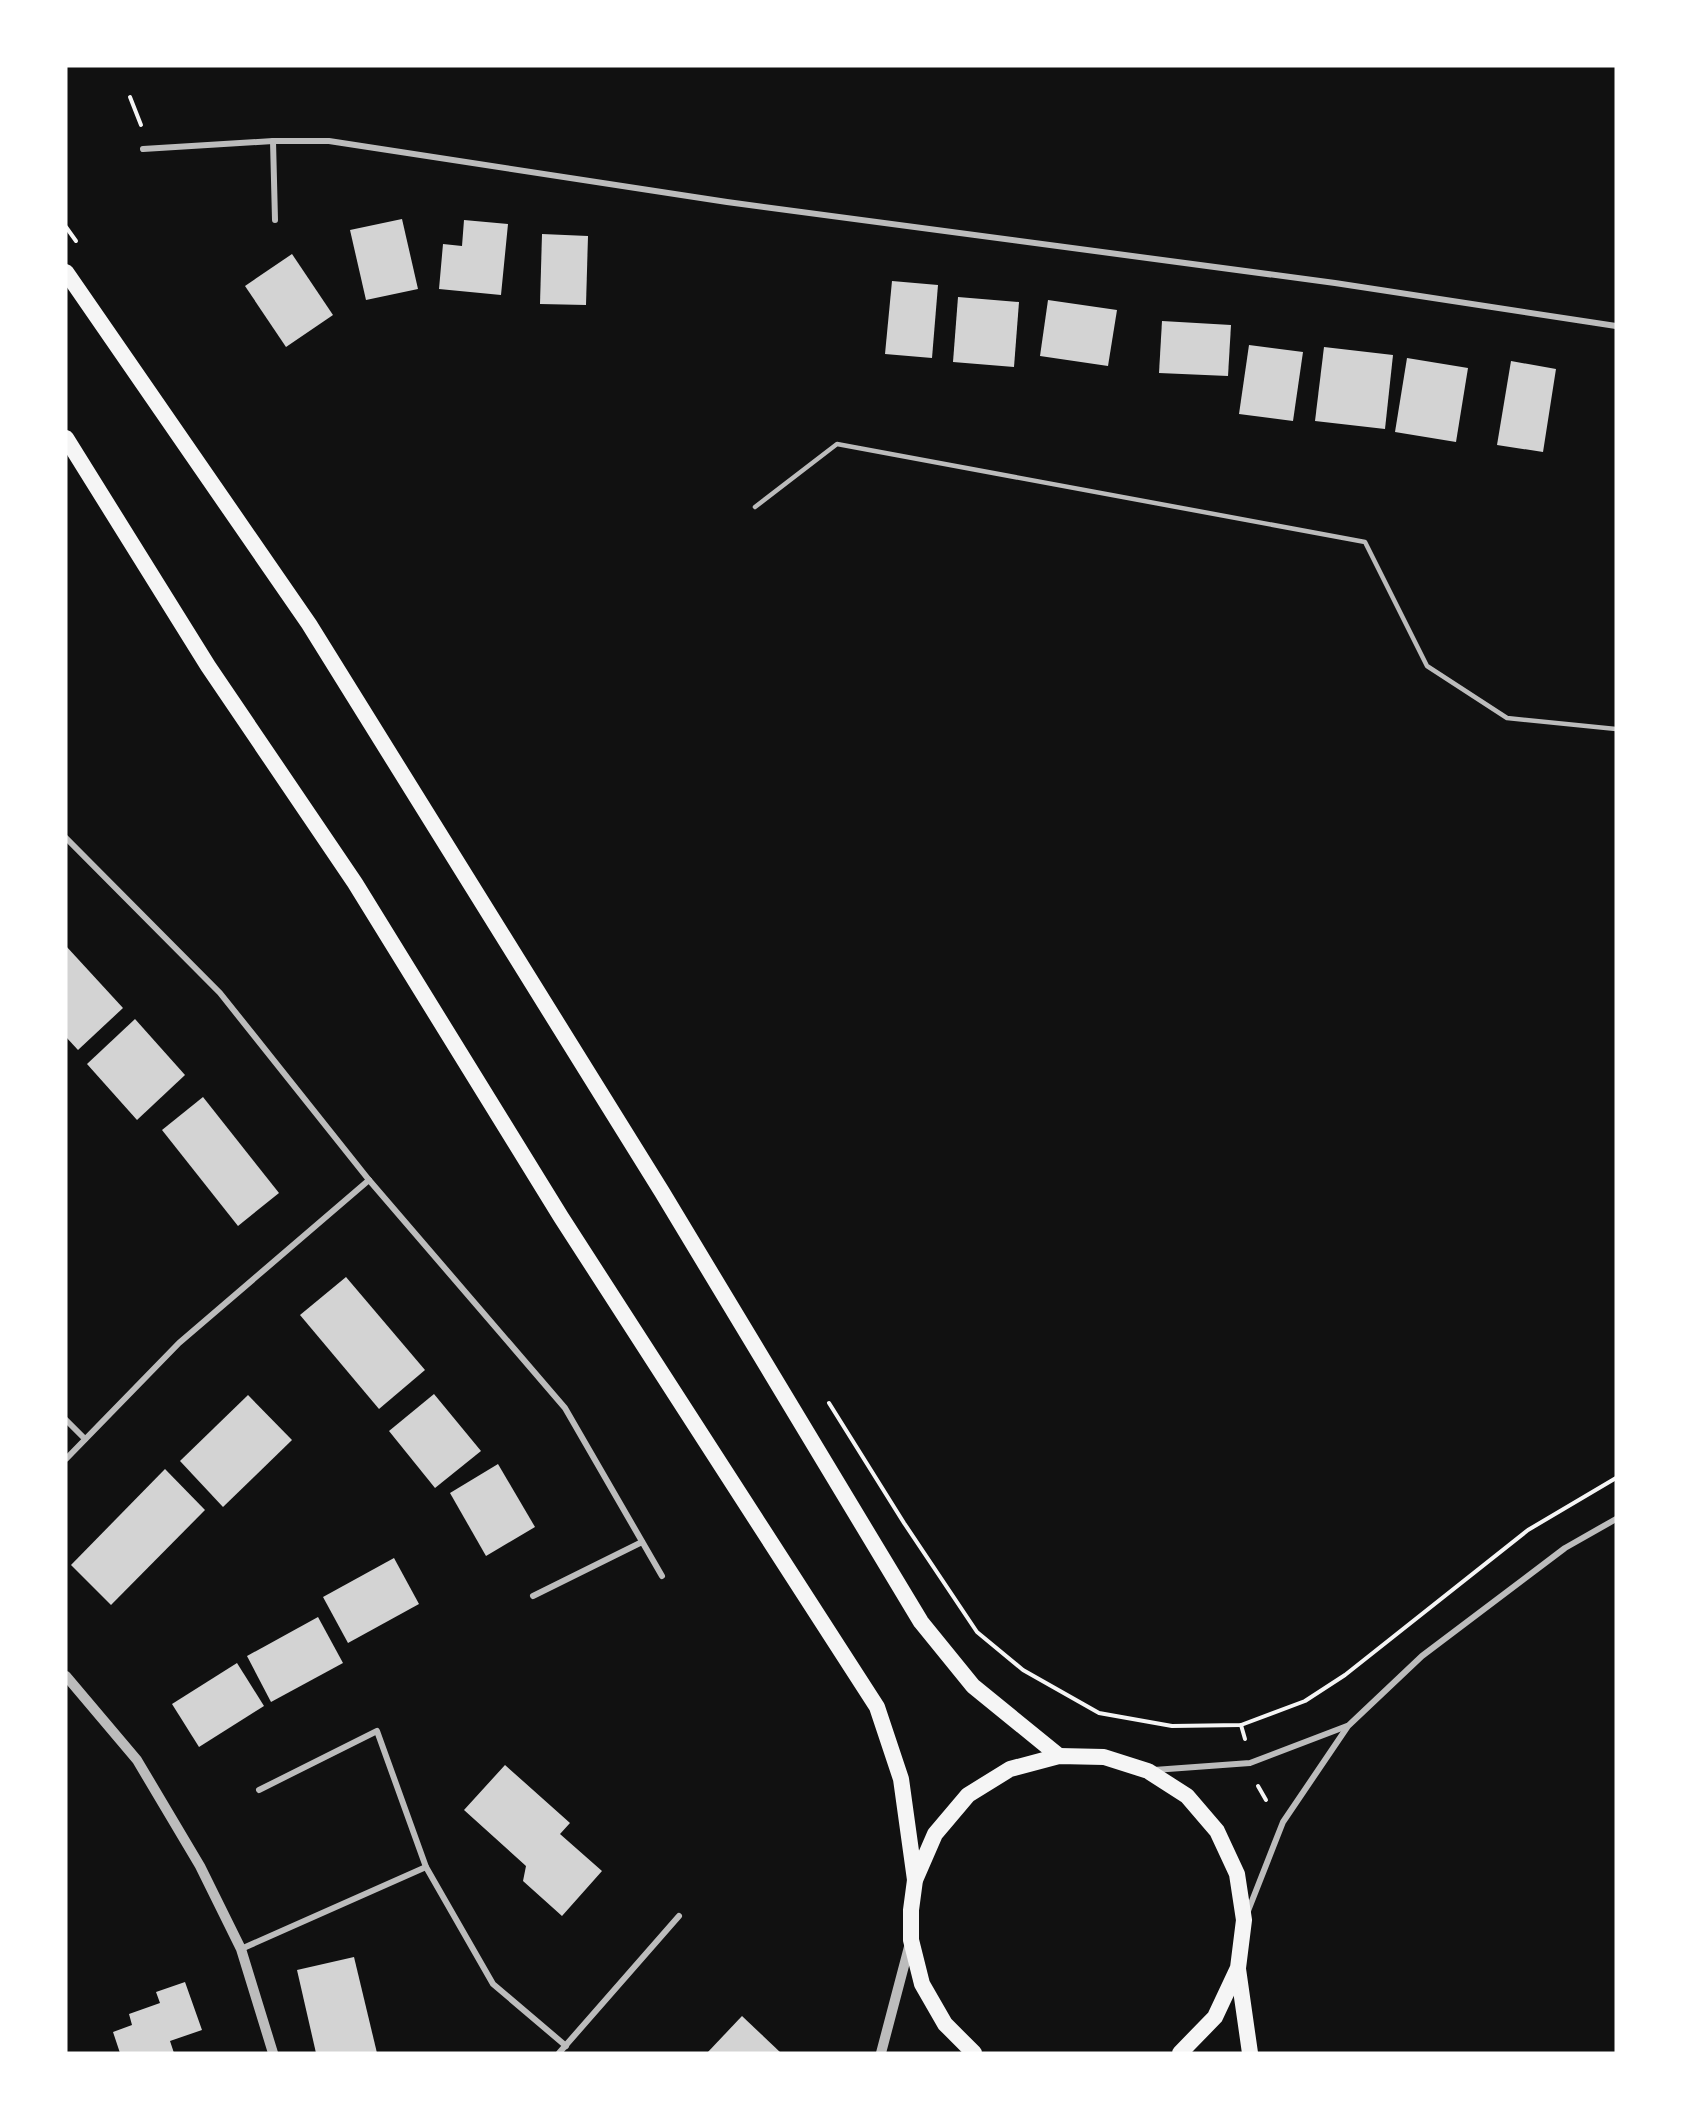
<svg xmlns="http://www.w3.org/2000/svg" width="1682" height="2119" viewBox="0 0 1682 2119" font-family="'Sofia Sans Condensed',sans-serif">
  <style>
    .building { fill: #d3d3d3 }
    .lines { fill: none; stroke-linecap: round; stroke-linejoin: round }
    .path { stroke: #f5f5f5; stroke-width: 4 }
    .service { stroke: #bcbcbc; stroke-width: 4.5 }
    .minor { stroke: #bcbcbc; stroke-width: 6 }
    .tertiary { stroke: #bcbcbc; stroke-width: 10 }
    .trunk { stroke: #f5f5f5; stroke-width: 16 }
  </style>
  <rect width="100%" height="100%" fill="#111"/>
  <g class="building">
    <path d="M402,219L418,289L366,300L350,230Z"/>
    <path d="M464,220L508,224L501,295L439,289L443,244L462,246Z"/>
    <path d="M542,234L588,236L586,305L540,304Z"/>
    <path d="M292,254L333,315L286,347L245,286Z"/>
    <path d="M892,281L938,285L932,358L885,354Z"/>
    <path d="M958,297L1019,302L1014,367L953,362Z"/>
    <path d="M1048,300L1117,310L1108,366L1040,356Z"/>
    <path d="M1162,321L1231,325L1228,376L1159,373Z"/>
    <path d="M1249,345L1303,352L1293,421L1239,414Z"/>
    <path d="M1324,347L1393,355L1385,429L1315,421Z"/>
    <path d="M1407,358L1468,368L1456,442L1395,432Z"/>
    <path d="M1511,361L1556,369L1543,452L1497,445Z"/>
    <path d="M66,946L123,1008L78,1050L66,1037Z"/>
    <path d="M135,1019L185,1075L137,1120L87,1064Z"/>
    <path d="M203,1097L279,1193L238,1226L162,1130Z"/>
    <path d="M346,1277L425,1370L379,1409L300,1315Z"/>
    <path d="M434,1394L481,1451L435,1488L389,1431Z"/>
    <path d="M248,1395L292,1440L223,1507L180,1461Z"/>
    <path d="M498,1464L535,1527L486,1556L450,1493Z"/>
    <path d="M165,1469L205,1510L111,1605L71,1565Z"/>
    <path d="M394,1558L419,1604L348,1643L323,1597Z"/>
    <path d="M318,1617L343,1663L271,1702L247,1656Z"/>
    <path d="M237,1663L264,1706L199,1747L172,1704Z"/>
    <path d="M505,1765L570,1823L560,1834L602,1871L562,1916L523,1881L526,1866L464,1810Z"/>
    <path d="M354,1957L377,2053H316L297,1970Z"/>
    <path d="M185,1982L202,2030L170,2041L174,2053H120L113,2032L132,2025L129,2014L160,2003L156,1992Z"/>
    <path d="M742,2016L781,2053H707Z"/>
  </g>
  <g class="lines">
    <g class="path">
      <path d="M130,97L141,125"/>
      <path d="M66,227L76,241"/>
      <path d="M829,1403L904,1523L977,1632L1023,1670L1099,1713L1172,1726L1241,1725L1305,1701L1345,1675L1528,1530L1616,1478"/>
      <path d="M1241,1725L1245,1739"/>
      <path d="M1258,1786L1266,1800"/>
    </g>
    <path class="service" d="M755,507L837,444L1365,542L1427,666L1507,718L1616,729"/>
    <g class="minor">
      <path d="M273,141L275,220"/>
      <path d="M143,149L273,141H329L727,202L1335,283L1616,326"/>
      <path d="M66,838L220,993L369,1180L565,1408L662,1576"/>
      <path d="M66,1420L85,1439"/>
      <path d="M66,1459L179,1343L369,1180"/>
      <path d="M533,1596L642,1542"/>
      <path d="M1154,1770L1250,1763L1347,1726"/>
      <path d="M259,1790L377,1731L426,1867L493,1984L566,2046"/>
      <path d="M1248,1911L1283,1822L1348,1726L1422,1656L1565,1548L1616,1519"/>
      <path d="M241,1949L426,1867"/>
      <path d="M559,2053L679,1916"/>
    </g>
    <g class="tertiary">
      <path d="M66,1676L137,1760L200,1866L241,1949L273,2053"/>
      <path d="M881,2053L910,1943"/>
    </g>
    <g class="trunk">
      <path d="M66,272L309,624L662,1192L921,1622L973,1686L1059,1756"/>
      <path d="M66,438L208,666L355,883L561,1217L877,1707L901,1779L915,1880"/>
      <path d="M1238,1969L1250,2053"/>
      <path d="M974,2053L945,2024L922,1984L911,1940V1910L915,1880L935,1834L968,1795L1010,1769L1059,1756L1104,1757L1148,1771L1187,1796L1217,1831L1237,1874L1244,1920L1238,1968L1215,2017L1180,2053"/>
    </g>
  </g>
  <rect width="1682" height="2119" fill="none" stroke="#ffffff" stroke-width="135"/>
</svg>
